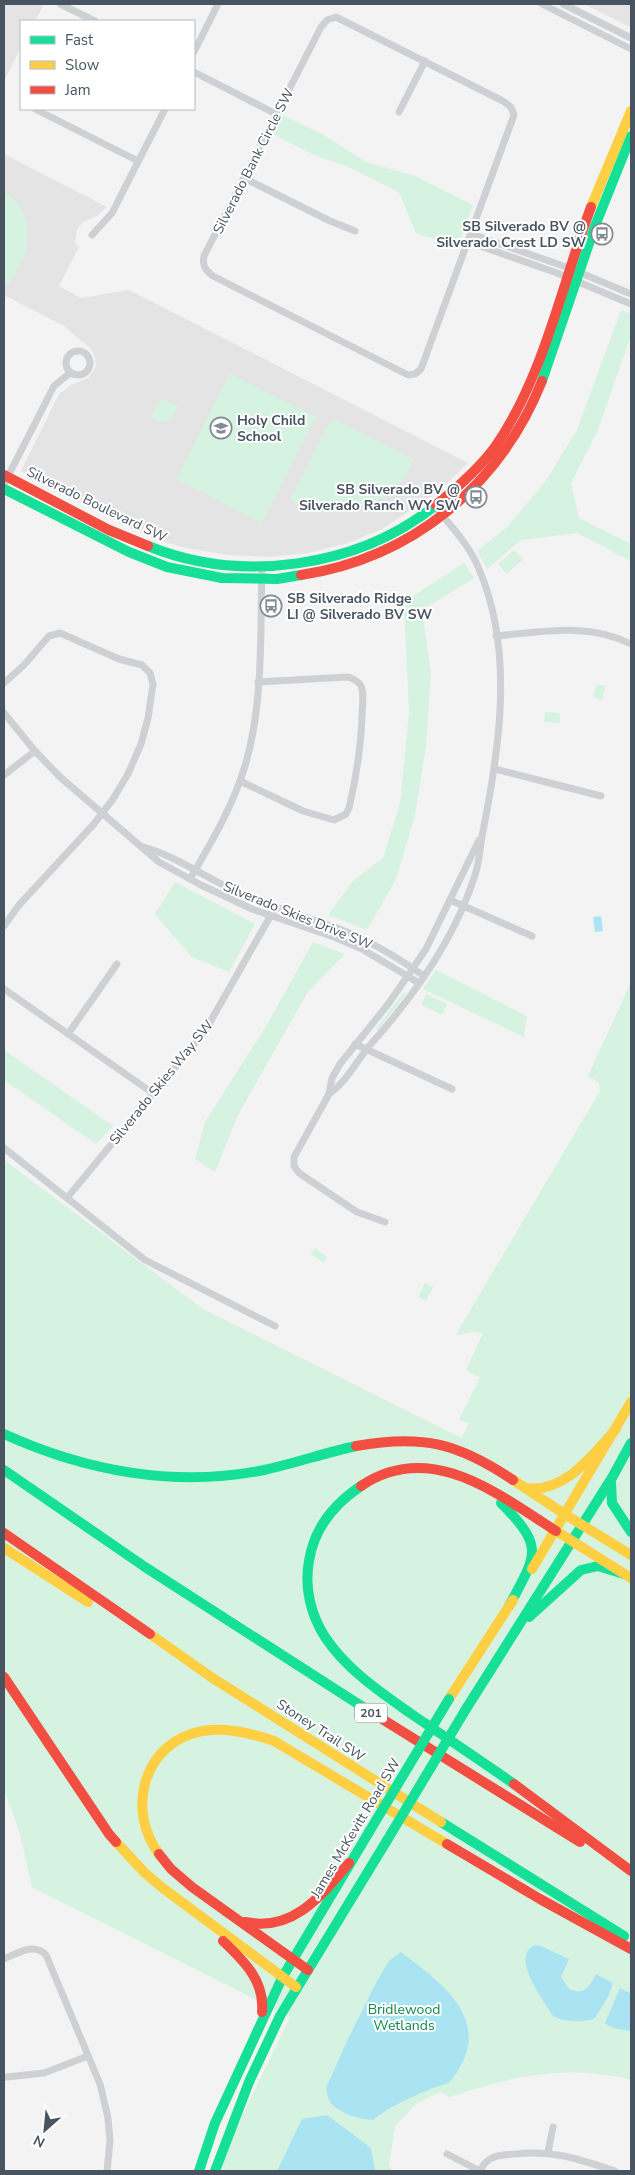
<svg xmlns="http://www.w3.org/2000/svg" width="635" height="2175" viewBox="0 0 635 2175" font-family="'Nunito Sans',sans-serif">
  <style>
    .education { fill: #e4e4e5 }
    .green { fill: #d6f2e1 }
    .water { fill: #aae4f2 }
    .lines { fill: none; stroke-linecap: round; stroke-linejoin: round }
    .street { stroke: #ced1d4; stroke-width: 7 }
    .fast { stroke: #16e098; stroke-width: 10 }
    .slow { stroke: #ffcf43; stroke-width: 10 }
    .jam { stroke: #f24e42; stroke-width: 10 }
    .fast-bridge { stroke: #16e098; stroke-width: 10 }
    .labels { text-anchor: middle; stroke-width: 4; stroke-linejoin: round; paint-order: stroke }
    .shield { fill: #fff; stroke: #7f8890; stroke-width: 1 }
    .shield-label { font-size: 12px; font-weight: bold; fill: #485560 }
    .street-label { font-size: 14px; fill: #485560; stroke: #fff }
    .poi-label { font-size: 14px; font-weight: bold; fill: #485560; stroke: #fff; text-anchor: end }
    .park-label { font-size: 14px; fill: #13874c; stroke: #fff }
  </style>
  <rect width="100%" height="100%" fill="#f3f3f3"/>
  <g class="education">
    <path d="M4,4H44L35,21H21V47L4,81Z"/>
    <path d="M584,4H631V27L626,25Z"/>
    <path d="M4,154L107,207L97,216L83,222L77,229L75,243L79,247L59,286L81,298L129,290L468,463L438,492L382,529L348,543L308,553L270,557L228,555L186,548L162,541L134,530L21,471L59,394L71,385L88,378L96,366L95,357L90,348L64,326L4,295Z"/>
  </g>
  <g class="green">
    <path d="M281,114L322,134L366,162L415,176L473,205L458,247L416,233L399,192L347,166L314,155L271,133Z"/>
    <path d="M4,191C41,215 28,254 9,285L4,282Z"/>
    <path d="M621,310L631,314V335L598,430L571,483L579,518L631,544V561L577,533L521,540L487,569L477,551L507,527L545,482L577,430Z"/>
    <path d="M230,374L316,417L262,523L177,479Z"/>
    <path d="M162,399L178,406L170,421H159L151,418L156,405Z"/>
    <path d="M336,420L414,459C394,508 335,526 290,500L329,422Z"/>
    <path d="M514,550L523,559L507,574L498,564Z"/>
    <path d="M464,563L474,578L422,610L431,674L426,746L415,815L396,879L367,930L328,915L354,880L383,858L400,804L409,713L404,602Z"/>
    <path d="M597,684L606,686L602,700L593,697Z"/>
    <path d="M545,712L560,713V723L544,722Z"/>
    <path d="M175,882L255,924L229,972L192,957L155,914Z"/>
    <path d="M313,942L345,954L307,993L237,1117L215,1172L195,1159L205,1122L268,1023Z"/>
    <path d="M436,970L527,1016L524,1037L423,989Z"/>
    <path d="M631,982V2080C567,2064 511,2076 450,2097L440,2092L417,2103L395,2126L389,2165L392,2171H221L236,2129L290,2017L32,1887L19,1830L4,1790V1160L203,1309L462,1438L469,1423L459,1420L480,1378L466,1370L483,1333L472,1332L455,1336L600,1091L599,1083L588,1076Z"/>
    <path d="M404,992L406,994L378,1030L376,1028Z"/>
    <path d="M426,994L447,1004L442,1015L421,1005Z"/>
    <path d="M4,1050L113,1126L96,1144L4,1080Z"/>
    <path d="M315,1248L327,1257L323,1263L311,1254Z"/>
    <path d="M425,1283L433,1287L426,1301L418,1297Z"/>
  </g>
  <g class="water">
    <path d="M601,916L603,931L595,932L593,917Z"/>
    <path d="M535,1945L541,1946L569,1959L561,1977L569,1989C585,1996 589,1987 596,1974L613,1983L609,1995L595,2018C585,2023 563,2022 553,2016C544,2000 509,1957 535,1945Z"/>
    <path d="M401,1952C432,1976 481,2009 466,2054C463,2062 455,2078 448,2083C444,2085 438,2086 433,2088C412,2097 391,2105 373,2120C360,2119 340,2114 331,2103C328,2100 327,2093 326,2088L347,2041L378,1979L389,1961Z"/>
    <path d="M620,1988L631,1994V2031L613,2028L605,2023Z"/>
    <path d="M327,2115L371,2148L375,2171H277L302,2119Z"/>
  </g>
  <g class="lines">
    <g class="street">
      <path d="M60,4L95,21"/>
      <path d="M542,4L631,49"/>
      <path d="M563,4L631,38"/>
      <path d="M336,17L503,101L511,107L514,115L421,369L415,374L408,375L213,276C205,270 202,265 204,256L321,27L327,20Z"/>
      <path d="M194,52L218,4"/>
      <path d="M194,72L276,114"/>
      <path d="M35,109L138,161"/>
      <path d="M399,112L425,61"/>
      <path d="M244,178L330,221L355,231"/>
      <path d="M472,234L569,268L631,294"/>
      <path d="M92,235L112,213L165,109"/>
      <path d="M469,242L557,273L631,304"/>
      <circle cx="78" cy="363" r="12"/>
      <path d="M4,484L54,386L70,373"/>
      <path d="M496,636C542,632 588,622 631,644"/>
      <path d="M4,683L24,665L49,636L60,633L119,659L142,665L150,673L153,684L148,718L141,744L128,774L113,799L93,825L19,905L4,926"/>
      <path d="M4,713L35,751L60,777L159,862L201,885L252,909L334,937L362,949L419,983"/>
      <path d="M495,769L601,796"/>
      <path d="M4,775L35,751"/>
      <path d="M240,781L303,811L334,820L346,814L349,808C356,778 361,747 362,716C362,708 364,697 362,689C361,682 354,679 348,677L258,682"/>
      <path d="M144,847C178,857 207,879 240,893C272,907 305,917 337,928C369,940 397,957 424,976"/>
      <path d="M190,879C211,843 233,806 245,766C264,702 260,633 262,568"/>
      <path d="M450,900L532,936"/>
      <path d="M4,989L154,1094"/>
      <path d="M68,1034L117,964"/>
      <path d="M355,1044L452,1089"/>
      <path d="M329,1094C347,1081 356,1062 370,1045C414,996 455,939 475,875C480,861 480,845 483,831C500,746 514,651 479,569C470,546 452,527 436,508"/>
      <path d="M4,1148L145,1260L275,1326"/>
      <path d="M67,1198L205,1031L275,908"/>
      <path d="M385,1222L357,1212L299,1173L294,1166V1157L329,1094L332,1078L340,1064L389,1003L426,949L479,840"/>
      <path d="M4,1959C18,1953 34,1942 46,1955L100,2084L108,2118L110,2141L107,2171"/>
      <path d="M7,2077L44,2073L88,2056"/>
      <path d="M548,2152L553,2127"/>
      <path d="M447,2154L480,2171"/>
      <path d="M480,2171C487,2155 499,2155 516,2154C555,2150 578,2159 615,2171"/>
    </g>
    <g class="fast">
      <path d="M542,381L595,226L631,136"/>
      <path d="M4,489L129,552L167,567L222,578L277,579L301,575"/>
      <path d="M148,546C241,584 357,568 436,505"/>
      <path d="M4,1434C85,1471 175,1488 264,1470C295,1463 325,1453 356,1446"/>
      <path d="M4,1470L145,1567L366,1709"/>
      <path d="M611,1483L612,1503L631,1532"/>
      <path d="M361,1486C334,1504 314,1529 309,1561C304,1588 311,1615 325,1637C346,1669 380,1692 410,1713C445,1737 480,1760 514,1784"/>
      <path d="M501,1503C546,1548 536,1555 509,1606"/>
      <path d="M529,1617L581,1570L598,1566L624,1574"/>
      <path d="M466,1709L613,1476L631,1443"/>
      <path d="M441,1822L624,1936"/>
      <path d="M199,2171L215,2123L282,1978L369,1832"/>
      <path d="M215,2171L249,2082L280,2016L386,1842"/>
    </g>
    <g class="slow">
      <path d="M591,207L631,111"/>
      <path d="M513,1480L566,1515"/>
      <path d="M526,1488C565,1493 593,1455 616,1429"/>
      <path d="M566,1515L631,1555"/>
      <path d="M556,1531L631,1578"/>
      <path d="M4,1548L88,1602"/>
      <path d="M532,1569L631,1402"/>
      <path d="M150,1634L214,1679L441,1822"/>
      <path d="M449,1699L513,1600"/>
      <path d="M116,1842L145,1873L164,1889L296,1987"/>
      <path d="M159,1854C128,1813 141,1751 191,1734C219,1725 248,1732 274,1741L447,1844"/>
    </g>
    <g class="jam">
      <path d="M4,475L109,530L148,546"/>
      <path d="M436,505C457,488 479,469 495,447C544,376 561,287 591,207"/>
      <path d="M301,575C412,558 500,486 542,381"/>
      <path d="M356,1446C422,1434 458,1443 513,1480"/>
      <path d="M361,1486C430,1439 498,1494 556,1531"/>
      <path d="M4,1533L150,1634"/>
      <path d="M4,1677L109,1834L116,1842"/>
      <path d="M366,1709L580,1842"/>
      <path d="M514,1784L631,1871"/>
      <path d="M447,1844L540,1899L631,1949"/>
      <path d="M159,1854L171,1869L192,1887L308,1970"/>
      <path d="M245,1922C293,1932 321,1896 349,1863"/>
      <path d="M223,1941C244,1961 265,1981 262,2012"/>
    </g>
    <g class="fast-bridge">
      <path d="M369,1832L449,1699"/>
      <path d="M386,1842L466,1709"/>
    </g>
  </g>
  <defs>
    <g id="bus-ring" transform="scale(1.125)"><circle r="9.5" fill="#fff" stroke="#848c93" stroke-width="1.5"/><path d="M-5-6H5V4H4V6H2V4H-2V6H-4V4H-5ZM-3.5-4V0h7V-4ZM-3.5 1.2v1.5H-2V1.2ZM2 1.2v1.5H3.5V1.2Z" fill="#848c93"/></g>
    <g id="school-ring" transform="scale(1.125)"><circle r="9.5" fill="#fff" stroke="#848c93" stroke-width="1.5"/><path d="M0-5L7-2L0 1L-7-2ZM-4 1L0 2.5L4 1V4Q0 6-4 4Z" fill="#848c93"/></g>
  </defs>
  <g fill-rule="evenodd">
    <use href="#bus-ring" x="602" y="234"/>
    <use href="#school-ring" x="221" y="428"/>
    <use href="#bus-ring" x="476" y="497"/>
    <use href="#bus-ring" x="271" y="606"/>
  </g>
  <g class="labels">
    <rect class="shield" x="355" y="1703.5" width="32" height="19" rx="4"/>
    <g class="shield-label">
      <text x="371" y="1717">201</text>
    </g>
    <g class="street-label">
      <text transform="translate(253 161) rotate(-63)" y="5">Silverado Bank Circle SW</text>
      <text transform="translate(97 504) rotate(26)" y="5">Silverado Boulevard SW</text>
      <text transform="translate(298 915) rotate(22)" y="5">Silverado Skies Drive SW</text>
      <text transform="translate(161 1082) rotate(-51)" y="5">Silverado Skies Way SW</text>
      <text transform="translate(321 1730) rotate(33)" y="5">Stoney Trail SW</text>
      <text transform="translate(355 1828) rotate(-59)" y="5">James McKevitt Road SW</text>
    </g>
    <g class="poi-label">
      <text x="586" y="231">SB Silverado BV @<tspan x="586" dy="16">Silverado Crest LD SW</tspan></text>
      <text x="237" y="425" text-anchor="start">Holy Child<tspan x="237" dy="16">School</tspan></text>
      <text x="460" y="494">SB Silverado BV @<tspan x="460" dy="16">Silverado Ranch WY SW</tspan></text>
      <text x="287" y="603" text-anchor="start">SB Silverado Ridge<tspan x="287" dy="16">LI @ Silverado BV SW</tspan></text>
    </g>
    <g class="park-label">
      <text x="404" y="2014">Bridlewood<tspan x="404" dy="16">Wetlands</tspan></text>
    </g>
  </g>
  <rect width="635" height="2175" fill="none" stroke="#485560" stroke-width="10"/>
  <rect x="20" y="20" width="175" height="90" fill="#ffffff" stroke="#b6bbbf"/>
  <rect x="30" y="36" width="25" height="8" fill="#16e098" stroke="#b6bbbf"/>
  <text x="65" y="45" font-size="15" fill="#485560">Fast</text>
  <rect x="30" y="61" width="25" height="8" fill="#ffcf43" stroke="#b6bbbf"/>
  <text x="65" y="70" font-size="15" fill="#485560">Slow</text>
  <rect x="30" y="86" width="25" height="8" fill="#f24e42" stroke="#b6bbbf"/>
  <text x="65" y="95" font-size="15" fill="#485560">Jam</text>
  <g transform="translate(45 2130) rotate(207)" stroke="#ffffff" stroke-width="4" paint-order="stroke">
  <path d="M0-4L9 19L0 12L-9 19Z" fill="#485560"/>
  <text y="-8" font-size="14" font-weight="bold" text-anchor="middle" fill="#485560">N</text>
  </g>
</svg>
